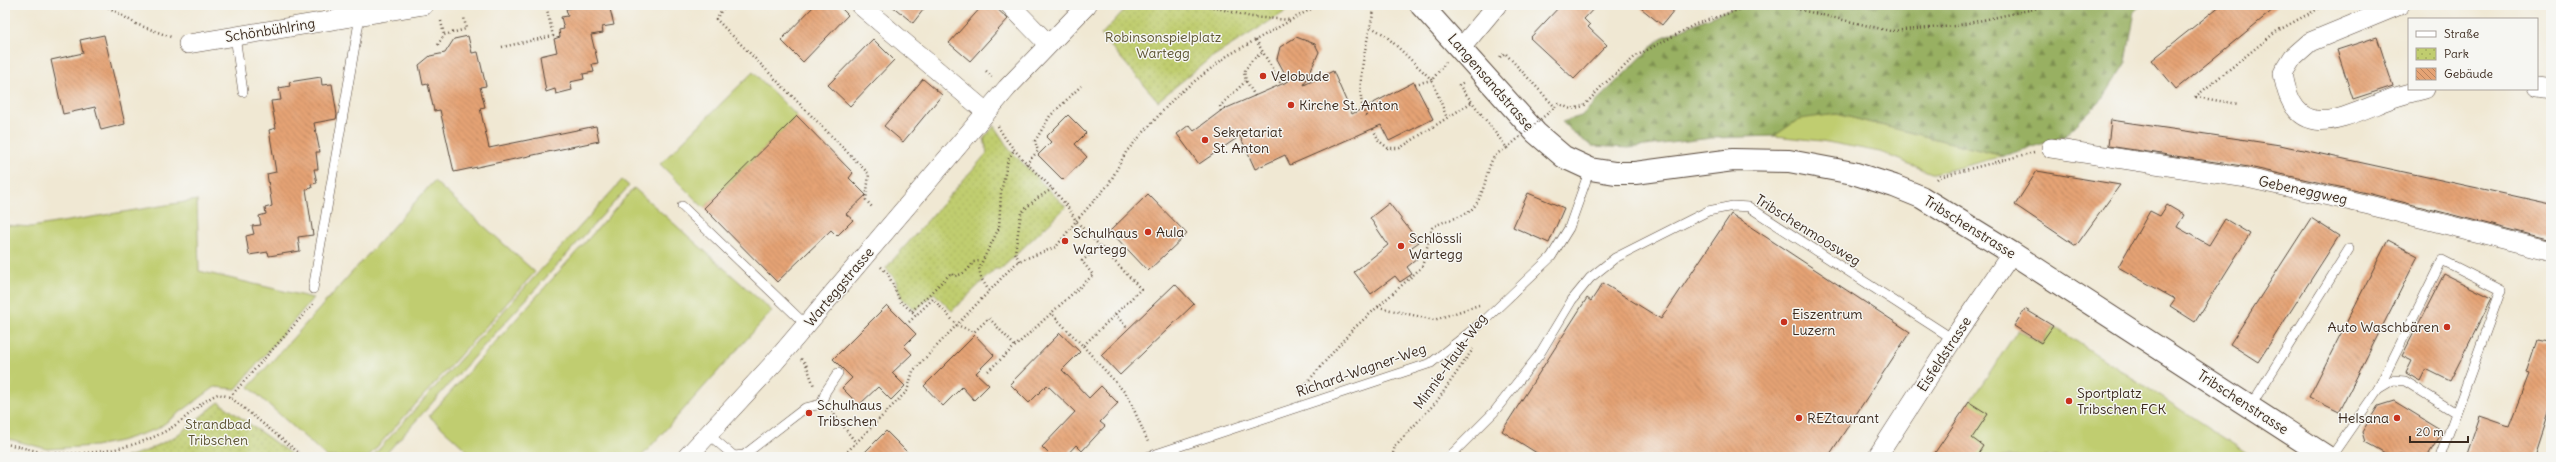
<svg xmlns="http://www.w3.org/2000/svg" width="2556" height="462" viewBox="0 0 2556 462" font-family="Delius,sans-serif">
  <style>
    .grass { fill: #c0cd6f; stroke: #7e7c46 }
    .forest { fill: url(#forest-firs); stroke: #6a6d40 }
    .park { fill: url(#park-dots); stroke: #7e7c46 }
    .building { fill: url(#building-back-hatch) }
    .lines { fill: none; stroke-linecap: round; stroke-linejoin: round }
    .service-casing { stroke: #564639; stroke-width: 10 }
    .minor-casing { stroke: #564639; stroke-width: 20 }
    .tertiary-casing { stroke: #564639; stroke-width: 24 }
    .path { stroke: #564639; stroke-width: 2.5; stroke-dasharray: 1 3; stroke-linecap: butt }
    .service { stroke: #fff; stroke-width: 9 }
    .minor { stroke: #fff; stroke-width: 19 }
    .tertiary { stroke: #fff; stroke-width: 22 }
    .path-bridge { stroke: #564639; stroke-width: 2.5; stroke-dasharray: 1 3; stroke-linecap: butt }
    .poi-dot { fill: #c8321e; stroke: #f6f6f2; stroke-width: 1.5 }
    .labels { text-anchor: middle; stroke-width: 3; stroke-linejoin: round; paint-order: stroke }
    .street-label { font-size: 14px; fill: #3b2a1e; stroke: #f6f6f2 }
    .park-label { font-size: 14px; fill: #5c5332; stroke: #f6f6f2 }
    .poi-label { font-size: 14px; fill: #3b2a1e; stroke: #f6f6f2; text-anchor: start }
  </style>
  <defs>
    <pattern id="forest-firs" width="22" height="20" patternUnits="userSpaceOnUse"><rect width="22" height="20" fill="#98b062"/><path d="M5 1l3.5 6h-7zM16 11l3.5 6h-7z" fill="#7d8f50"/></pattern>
    <pattern id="park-dots" width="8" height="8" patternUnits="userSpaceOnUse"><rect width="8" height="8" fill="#c0cd6f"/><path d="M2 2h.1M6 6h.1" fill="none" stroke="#a6b060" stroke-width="1.8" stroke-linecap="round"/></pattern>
    <pattern id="building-back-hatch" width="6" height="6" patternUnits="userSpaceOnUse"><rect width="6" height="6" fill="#e5a374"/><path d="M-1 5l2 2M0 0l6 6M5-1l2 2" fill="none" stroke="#bb855f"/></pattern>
  </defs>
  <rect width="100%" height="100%" fill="#f6f6f2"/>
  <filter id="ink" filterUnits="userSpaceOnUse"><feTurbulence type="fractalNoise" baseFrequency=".025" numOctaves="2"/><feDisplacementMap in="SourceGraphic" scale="8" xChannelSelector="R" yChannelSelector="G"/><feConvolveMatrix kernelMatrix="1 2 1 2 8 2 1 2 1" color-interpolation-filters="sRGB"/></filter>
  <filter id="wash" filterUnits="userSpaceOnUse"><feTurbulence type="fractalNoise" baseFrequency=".012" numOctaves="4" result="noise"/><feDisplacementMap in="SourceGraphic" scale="16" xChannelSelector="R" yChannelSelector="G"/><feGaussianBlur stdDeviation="0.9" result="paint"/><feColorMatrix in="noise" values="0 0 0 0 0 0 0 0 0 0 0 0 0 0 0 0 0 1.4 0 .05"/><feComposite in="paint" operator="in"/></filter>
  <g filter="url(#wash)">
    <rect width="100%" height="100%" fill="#f0e8d3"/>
    <g class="grass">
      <path d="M753,72L797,116L704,208L660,164Z"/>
      <path d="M1837,114L2003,156L1934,174L1880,152L1822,141L1774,136L1799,118Z"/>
      <path d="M622,180L629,186L383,457H372Z"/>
      <path d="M434,181L535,272L368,457H327L249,387Z"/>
      <path d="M634,188L772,311L641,457H474L429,416Z"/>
      <path d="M197,200L199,271L313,298L236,389L215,387L157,429L120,441L95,446L47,449L5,438V225L31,227Z"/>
      <path d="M2053,326L2253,457H1933L2018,330L2041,344Z"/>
    </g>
    <path class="forest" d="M1739,5H2142L2135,11L2126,62L2104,97L2064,137L2003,156L1837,114L1799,119L1774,136L1712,138L1629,148L1592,146L1577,136L1562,122L1581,116L1661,38Z"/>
    <g class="park">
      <path d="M1129,5H1296L1209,59L1158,101L1101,35Z"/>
      <path d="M994,126L1009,149L1066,207L1001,269H995L952,311L934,293L916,310L902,299L895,279L886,268L987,153L984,138Z"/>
      <path d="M219,402L295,457H126L146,451L176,436Z"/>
    </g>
    <g id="blocks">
      <g class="building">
        <path d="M575,5H609L614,25L602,27L603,33L591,35L598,63L592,64L594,72L583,74L584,79L570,82L572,90L556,94L555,89L546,92L540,56L557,52L554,39L560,37L559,30L564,29L561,17L568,16L566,9L575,7Z"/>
        <path d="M815,5H838L848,15L803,62L781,40Z"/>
        <path d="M891,5H927L913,23Z"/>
        <path d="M983,5H993L1008,19L970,61L949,43Z"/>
        <path d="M1561,5H1597L1584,19L1590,25L1588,27L1607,45L1574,79L1530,38Z"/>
        <path d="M1637,5H1678L1662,25Z"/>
        <path d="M2221,5H2279L2176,89L2152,60Z"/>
        <path d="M104,35L125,124L101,130L95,107L63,114L51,60L83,53L80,40Z"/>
        <path d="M468,36L472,53L478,52L486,86L480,87L485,107L480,108L489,148L596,126L599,141L454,172L440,110L434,111L428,84L423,85L419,65L430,56L445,53L454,39Z"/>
        <path d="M1296,37L1315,44L1319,52L1304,85L1333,71L1352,114L1414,82L1433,119L1389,141L1381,125L1290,165L1285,155L1255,169L1240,136L1199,164L1177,134L1189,125L1194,131L1222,110L1289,81L1277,59L1280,47Z"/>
        <path d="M2377,37L2393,86L2353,99L2337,50Z"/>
        <path d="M873,39L894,60L850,106L828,85Z"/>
        <path d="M321,77L322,85L332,84L337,115L336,119L314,123L320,152H316L318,169H314L317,183L311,184L312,188L306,189L313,235L298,237L300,251L269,256L268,252L249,255L246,236L254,234L252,226L261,225L259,216L266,214L265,208L272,206L267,174L276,172L269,130L276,128L271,101L281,100L279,88L290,86L289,82Z"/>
        <path d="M923,79L942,95L903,142L884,126Z"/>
        <path d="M1068,115L1086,133L1075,144L1087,157L1063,180L1038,155L1051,142L1046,137Z"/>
        <path d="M797,116L853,173L849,178L866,195L846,214L853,220L837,236L831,230L777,282L704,208Z"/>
        <path d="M2111,120L2280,145L2551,204V240L2371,194L2249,167L2108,146Z"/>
        <path d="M2037,171L2120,185L2076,246L2015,205Z"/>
        <path d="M1528,193L1564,208L1549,243L1513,227Z"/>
        <path d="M1148,194L1187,234L1148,271L1110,231Z"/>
        <path d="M1389,203L1419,242L1409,249L1417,259L1407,267L1412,274L1400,282L1395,276L1371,294L1354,272L1388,245L1370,218Z"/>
        <path d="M2167,205L2184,215L2177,227L2209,245L2225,219L2250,234L2195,322L2170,306L2175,299L2118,267L2150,211L2160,216Z"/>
        <path d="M1731,214L1910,332L1828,457H1543L1502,431L1587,298L1591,301L1603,283L1661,319Z"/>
        <path d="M2311,218L2339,236L2258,362L2230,344Z"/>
        <path d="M2388,240L2418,256L2339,412L2309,397Z"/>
        <path d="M2444,274L2492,298L2450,381L2426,369L2420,381L2406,373L2412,361L2402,356Z"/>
        <path d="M1175,284L1194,304L1120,375L1101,355Z"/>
        <path d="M887,305L916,334L904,346L912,354L892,373L905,386L891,400L878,387L859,405L842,388L852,378L833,359Z"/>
        <path d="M2025,309L2053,326L2041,343L2014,326Z"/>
        <path d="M1060,333L1080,352L1062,370L1089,398L1101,386L1118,403L1100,422L1105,426L1082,451L1076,445L1065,457H1052L1042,447L1075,412L1047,385L1029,403L1010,384Z"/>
        <path d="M975,335L994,355L976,373L989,385L974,400L962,387L943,406L924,386Z"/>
        <path d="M2537,340L2551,343V408L2535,457H2466L2480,416L2509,426L2529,374L2526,373Z"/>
        <path d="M2394,401L2443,431L2427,457H2407L2401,454L2389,455L2365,442L2362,432L2378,406Z"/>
        <path d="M1969,402L1988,414L1972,438L1983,446L1976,457H1932Z"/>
        <path d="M886,431L912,457H860Z"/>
      </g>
    </g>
  </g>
  <g filter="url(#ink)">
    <use href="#blocks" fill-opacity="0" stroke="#564639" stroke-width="1"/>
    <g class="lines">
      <g class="service-casing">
        <g id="service">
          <path d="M235,36L243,92"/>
          <path d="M682,206L806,325"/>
          <path d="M313,289L360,16"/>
          <path d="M2378,389L2442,260L2501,290L2456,413"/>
          <path d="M2250,407L2349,249"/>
          <path d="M708,434L734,456L744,455L805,408L821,404L826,391L838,373"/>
          <path d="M1147,457L1431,363L1485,320L1551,257L1569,228L1590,169"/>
          <path d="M1449,457L1494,412L1539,355L1572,300L1590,278L1615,258L1708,211L1733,206L1749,207L1953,339"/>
          <path d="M2331,457L2378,389L2393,380L2405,381L2456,413L2440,457"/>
        </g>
      </g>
      <g class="minor-casing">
        <g id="minor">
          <path d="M860,5L986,112"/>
          <path d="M1010,5L1048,44"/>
          <path d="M2400,5L2310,42L2293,57L2283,73C2294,147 2343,117 2390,99C2401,95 2413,92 2425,89"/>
          <path d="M188,44L424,5"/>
          <path d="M1461,48L1497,5"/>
          <path d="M2537,87L2551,89"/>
          <path d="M2051,148L2247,178L2369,205L2551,251"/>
          <path d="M687,457L773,364L1007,88L1087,5"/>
          <path d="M1877,457L1953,339L2012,253"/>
        </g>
      </g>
      <g class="tertiary-casing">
        <path id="tertiary" d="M1421,5L1536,133L1564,157L1590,169L1615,173H1635L1733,160L1789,161L1853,173L1894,186L1921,197L2012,253L2327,457"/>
      </g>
      <g class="path">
        <path d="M105,5L136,24L171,37"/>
        <path d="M725,5L716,19L869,174L866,200L872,207"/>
        <path d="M1205,5L1251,17L1291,20"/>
        <path d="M1780,5L1890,31L1955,26L2034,9L2044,5"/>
        <path d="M441,21L444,35"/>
        <path d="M1371,27L1385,35L1432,80"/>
        <path d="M1256,40L1281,84"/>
        <path d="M438,45L444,35L466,29L464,17"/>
        <path d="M502,47L553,36L546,5"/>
        <path d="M1500,57L1505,53L1555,107L1559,104L1571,109L1584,106L1602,86L1636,56L1696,24L1753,5"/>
        <path d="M1446,62L1432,80L1447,118"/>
        <path d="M986,71L992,77"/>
        <path d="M1415,84L1432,80"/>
        <path d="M1255,96L1246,81L1244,72L1252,60L1263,52"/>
        <path d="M2195,97L2277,31L2325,5"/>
        <path d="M2196,97L2238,104"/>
        <path d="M1221,111L1220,106L1246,81"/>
        <path d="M1366,116C1352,88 1369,36 1375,5"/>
        <path d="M998,126C1017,163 1057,184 1076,221L1109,184L1126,152L1177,95L1227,56L1318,5"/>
        <path d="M1373,129L1379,141L1388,148H1400L1472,102"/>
        <path d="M1026,164L1038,151L1035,141L1050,116L1081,86"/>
        <path d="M1937,179L1939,177L2034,152"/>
        <path d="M1019,261L1015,252L1021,213L1036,199L1052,189"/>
        <path d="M881,267L888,274L900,301L916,315"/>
        <path d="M989,291L981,278L979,268L999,228L1001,192L1008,160L1014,150"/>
        <path d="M1378,307L1434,320L1479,305"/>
        <path d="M912,311L951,273L954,276C963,275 969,270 973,262L980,261"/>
        <path d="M1115,314L1128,329"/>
        <path d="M909,322L933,299L957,325L974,332L989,318L1015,346"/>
        <path d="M1083,346L1128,396L1148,442"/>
        <path d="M801,359L806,364L814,386"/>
        <path d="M988,371L1093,275L1082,261L1100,246"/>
        <path d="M1299,392L1352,330L1422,267L1432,228C1444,219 1463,219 1473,208C1486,193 1486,168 1494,157C1497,153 1503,150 1507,148L1459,85L1464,82"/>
        <path d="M230,397L314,303"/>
        <path d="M832,411L856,443"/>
        <path d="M5,444C20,446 35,452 50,453C90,456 139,449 174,426C189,416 201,401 218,394L230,397L304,457"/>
        <path d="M842,457L907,391L913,371L1012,267L1019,261L1056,247L1076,221L1141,289L1083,346L1051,313"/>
        <path d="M1392,457L1395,446L1437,401L1473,349"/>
      </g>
      <use href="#service" class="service"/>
      <use href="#minor" class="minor"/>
      <use href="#tertiary" class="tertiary"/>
      <path class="path-bridge" d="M1507,148L1555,107"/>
    </g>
  </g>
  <g class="poi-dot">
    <circle cx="1263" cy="76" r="4"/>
    <circle cx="1291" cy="105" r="4"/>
    <circle cx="1205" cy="140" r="4"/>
    <circle cx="1148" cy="232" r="4"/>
    <circle cx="1065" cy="241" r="4"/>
    <circle cx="1401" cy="246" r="4"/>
    <circle cx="1784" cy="322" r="4"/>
    <circle cx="2447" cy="327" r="4"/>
    <circle cx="2069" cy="401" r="4"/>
    <circle cx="809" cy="413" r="4"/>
    <circle cx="1799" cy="418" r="4"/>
    <circle cx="2397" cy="418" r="4"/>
  </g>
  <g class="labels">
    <g class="street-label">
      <text transform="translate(270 30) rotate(-9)" y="5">Schönbühlring</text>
      <text transform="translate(1491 82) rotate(49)" y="5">Langensandstrasse</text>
      <text transform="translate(2303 190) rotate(12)" y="5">Gebeneggweg</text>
      <text transform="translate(1970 227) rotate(32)" y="5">Tribschenstrasse</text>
      <text transform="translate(1808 230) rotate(32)" y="5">Tribschenmoosweg</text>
      <text transform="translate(839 287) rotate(-50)" y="5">Warteggstrasse</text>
      <text transform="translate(1944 354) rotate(-57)" y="5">Eisfeldstrasse</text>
      <text transform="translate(1450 361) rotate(-54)" y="5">Minnie-Hauk-Weg</text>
      <text transform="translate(1361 370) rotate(-19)" y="5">Richard-Wagner-Weg</text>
      <text transform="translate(2243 402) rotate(33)" y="5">Tribschenstrasse</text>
    </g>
    <g class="park-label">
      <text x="1163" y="42">Robinsonspielplatz<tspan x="1163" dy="16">Wartegg</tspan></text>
      <text x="218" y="429">Strandbad<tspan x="218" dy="16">Tribschen</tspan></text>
    </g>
    <g class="poi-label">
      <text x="1271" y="81">Velobude</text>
      <text x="1299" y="110">Kirche St. Anton</text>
      <text x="1213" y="137">Sekretariat<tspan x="1213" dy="16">St. Anton</tspan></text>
      <text x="1156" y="237">Aula</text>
      <text x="1073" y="238">Schulhaus<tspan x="1073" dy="16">Wartegg</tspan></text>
      <text x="1409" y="243">Schlössli<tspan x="1409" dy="16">Wartegg</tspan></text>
      <text x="1792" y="319">Eiszentrum<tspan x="1792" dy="16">Luzern</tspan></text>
      <text x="2439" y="332" text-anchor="end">Auto Waschbären</text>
      <text x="2077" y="398">Sportplatz<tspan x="2077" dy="16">Tribschen FCK</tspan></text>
      <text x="817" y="410">Schulhaus<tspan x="817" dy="16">Tribschen</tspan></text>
      <text x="1807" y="423">REZtaurant</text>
      <text x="2389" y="423" text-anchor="end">Helsana</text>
    </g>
  </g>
  <rect width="2556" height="462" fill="none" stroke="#f6f6f2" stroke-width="20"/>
  <rect x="2408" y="18" width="130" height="72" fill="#f6f6f2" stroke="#aba49d"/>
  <rect x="2416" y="31" width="20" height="6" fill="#ffffff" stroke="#aba49d"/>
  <text x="2444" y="38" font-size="12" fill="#3b2a1e">Straße</text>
  <rect x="2416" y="48" width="20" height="12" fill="url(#park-dots)" stroke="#aba49d"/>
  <text x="2444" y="58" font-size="12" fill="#3b2a1e">Park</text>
  <rect x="2416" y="68" width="20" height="12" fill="url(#building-back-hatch)" stroke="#aba49d"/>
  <text x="2444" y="78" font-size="12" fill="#3b2a1e">Gebäude</text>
  <path d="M2410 436v6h58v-6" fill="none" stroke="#3b2a1e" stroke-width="2"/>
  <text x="2416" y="436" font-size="12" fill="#3b2a1e" stroke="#f6f6f2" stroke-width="3" paint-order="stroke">20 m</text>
</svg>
